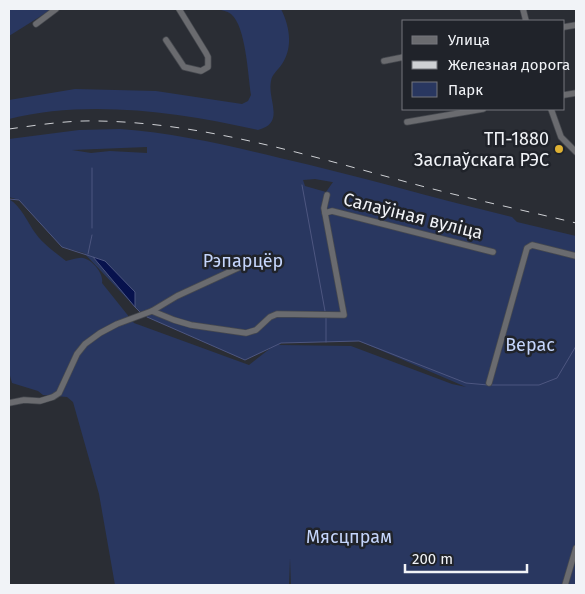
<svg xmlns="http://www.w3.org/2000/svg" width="585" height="594" viewBox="0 0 585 594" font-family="'Fira Sans',sans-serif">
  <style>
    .green { fill: #293760; fill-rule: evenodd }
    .water { fill: #07124d; stroke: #4d5680 }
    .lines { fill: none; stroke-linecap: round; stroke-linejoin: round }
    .stream { stroke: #4d5680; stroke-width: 1 }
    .minor-casing { stroke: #46494f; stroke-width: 7 }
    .minor { stroke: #6a6b6f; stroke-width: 5.5 }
    .rail { stroke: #ced0d4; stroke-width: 1; stroke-dasharray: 9 9; stroke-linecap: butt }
    .poi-dot { fill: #deb133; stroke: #20232a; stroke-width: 2 }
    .labels { text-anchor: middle; stroke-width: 5; stroke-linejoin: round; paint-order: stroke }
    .poi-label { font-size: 18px; fill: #f1f3f7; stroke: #20232a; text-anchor: end }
    .street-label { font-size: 18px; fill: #f1f3f7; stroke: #20232a }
    .park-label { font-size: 18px; fill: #c5d5fb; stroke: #20232a }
  </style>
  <rect width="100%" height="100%" fill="#2a2d34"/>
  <g class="green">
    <path d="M9,9H52L9,36Z"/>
    <path d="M216,9H281C290,27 293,47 282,64C278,70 272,74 271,81C267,100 286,123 258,130C179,112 87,99 9,119V100L75,89L156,91L242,104L248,101L251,95C248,76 246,26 231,14C227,11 221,10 216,9Z"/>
    <path d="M120,129C175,133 227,145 280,158C358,176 434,198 512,217L517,222L576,236V585H291L290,558L289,585H115L99,494L73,402L67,397L43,395L38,391L12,383L9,372V199C22,207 27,222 36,234C44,245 56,253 66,261C72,260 78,257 83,258C93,260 104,274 102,283L134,323L249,365L272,347L245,360L147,317L135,307L84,253L62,247L19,200L9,197V139L79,130ZM147,147V153L110,151L91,153L72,150ZM315,179L332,182H333L326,192L305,186L303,180ZM359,341L466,387L452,384L351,346L279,345L281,343Z"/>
  </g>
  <path class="water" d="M93,257L105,261L135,292V307Z"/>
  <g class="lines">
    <g class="stream">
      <path d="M302,185L325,311"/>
      <path d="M9,199L19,200L62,247L93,257"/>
      <path d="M92,228V168"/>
      <path d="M88,254L92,235"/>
      <path d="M135,307L140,312"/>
      <path d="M147,317L245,360L281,343L359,341L466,383L488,385"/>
      <path d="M326,318V342"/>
      <path d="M492,385H539L557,378L576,346"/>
    </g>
    <g class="minor-casing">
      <g id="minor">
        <path d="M523,9L526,21"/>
        <path d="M36,24L56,9"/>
        <path d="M564,27L576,25"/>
        <path d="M166,40L184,67L201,71L208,67V57L206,53L179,9"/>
        <path d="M384,61L404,57"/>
        <path d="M564,95L576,93"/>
        <path d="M551,109L561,137L576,152"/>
        <path d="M407,122L483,109"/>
        <path d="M325,213L332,211L493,252"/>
        <path d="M152,311L174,320L191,325L246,333L256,330L270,317L277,314L344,315L324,208L327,195"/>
        <path d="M489,383L527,248L532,245L576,256"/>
        <path d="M9,403L24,400L40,401L53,397L59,393L77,354L85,344L100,333L117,324L152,311L177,296L253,261"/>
        <path d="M565,585L576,548"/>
      </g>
    </g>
    <use href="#minor" class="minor"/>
    <path class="rail" d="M9,129C38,125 69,120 99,121C203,123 303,154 403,181C460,197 519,209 576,223"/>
  </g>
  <circle class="poi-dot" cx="559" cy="149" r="5"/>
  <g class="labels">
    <g class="poi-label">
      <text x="549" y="145">ТП-1880<tspan x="549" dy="21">Заслаўскага РЭС</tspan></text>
    </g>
    <g class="street-label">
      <text transform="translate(413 216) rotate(14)" y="6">Салаўіная вуліца</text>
    </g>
    <g class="park-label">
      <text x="243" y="267">Рэпарцёр</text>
      <text x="530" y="351">Верас</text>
      <text x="349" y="543">Мясцпрам</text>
    </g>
  </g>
  <rect width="585" height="594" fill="none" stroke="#f1f3f7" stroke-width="20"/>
  <rect x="402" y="20" width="162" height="90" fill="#20232a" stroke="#74767c"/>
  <rect x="412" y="36" width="25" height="8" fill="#6a6b6f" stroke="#74767c"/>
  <text x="448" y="45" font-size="15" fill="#f1f3f7">Улица</text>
  <rect x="412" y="61" width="25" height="8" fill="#ced0d4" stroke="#74767c"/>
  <text x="448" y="70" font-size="15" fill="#f1f3f7">Железная дорога</text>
  <rect x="412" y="82" width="25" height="15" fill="#293760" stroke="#74767c"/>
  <text x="448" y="95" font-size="15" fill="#f1f3f7">Парк</text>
  <path d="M405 564v8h122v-8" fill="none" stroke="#f1f3f7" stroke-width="2.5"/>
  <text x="412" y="564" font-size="15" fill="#f1f3f7" stroke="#20232a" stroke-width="4" paint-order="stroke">200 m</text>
</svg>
